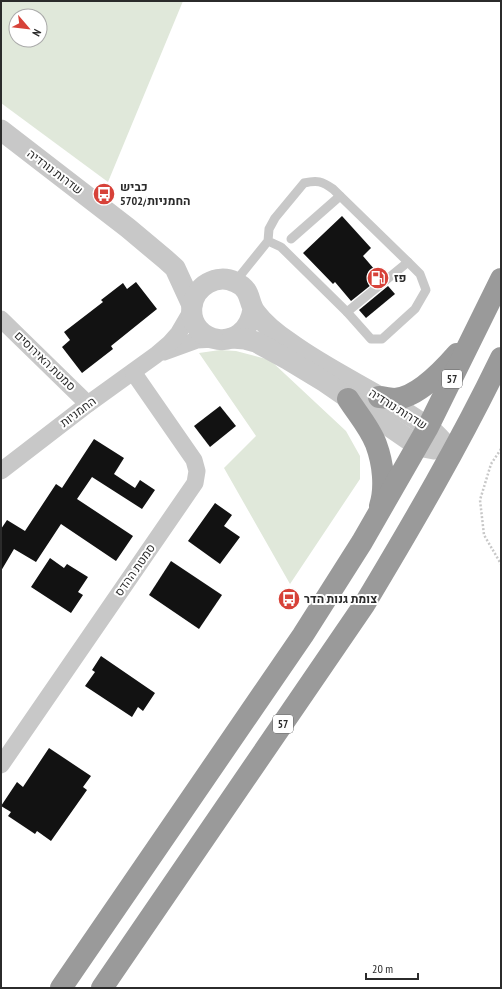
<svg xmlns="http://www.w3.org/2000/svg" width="502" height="989" viewBox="0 0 502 989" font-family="'PT Sans Narrow',Heebo,sans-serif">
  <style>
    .green { fill: #e0e8da; fill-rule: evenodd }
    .building { fill: #121212 }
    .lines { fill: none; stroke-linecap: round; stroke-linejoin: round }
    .path { stroke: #c8c8c8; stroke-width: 2.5; stroke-dasharray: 2 2; stroke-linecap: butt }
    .service { stroke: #c8c8c8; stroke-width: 9 }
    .minor { stroke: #c8c8c8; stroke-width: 17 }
    .tertiary { stroke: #c8c8c8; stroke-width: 21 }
    .trunk { stroke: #9a9a9a; stroke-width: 22 }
    .labels { text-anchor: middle; stroke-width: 4; stroke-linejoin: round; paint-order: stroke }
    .shield { fill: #fff; stroke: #6b6b6b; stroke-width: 1 }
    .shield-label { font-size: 11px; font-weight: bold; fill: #2b2b2b }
    .street-label { font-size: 12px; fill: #2b2b2b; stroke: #fff }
    .poi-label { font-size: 12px; font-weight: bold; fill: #2b2b2b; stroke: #fff; text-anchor: start }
  </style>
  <rect width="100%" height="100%" fill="#fff"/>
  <g class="green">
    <path d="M1,1H183L108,182L1,103ZM16,16H40V40H16Z"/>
    <path d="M220,350L236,351L270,360L346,431L360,456V479L290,584L224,468L256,436L199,353Z"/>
  </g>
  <g class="building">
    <path d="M342,216L371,248L363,256L381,277L351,301L335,282L333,284L303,253Z"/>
    <path d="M136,282L157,309L111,346L113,349L82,373L62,347L70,340L64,332L103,302L101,300L123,283L127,289Z"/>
    <path d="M388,286L395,294L366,318L359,310Z"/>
    <path d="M220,406L236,426L210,447L194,426Z"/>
    <path d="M94,439L124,458L114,474L135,488L140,480L155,490L142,509L92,477L77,499L133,536L116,561L61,524L36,562L14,549L1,571V529L7,520L25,531L56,484L62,488Z"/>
    <path d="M215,503L232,515L224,526L240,537L220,564L188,541Z"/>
    <path d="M50,558L64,568L67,564L88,577L78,592L83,595L71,613L31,587Z"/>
    <path d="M171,561L222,595L199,629L149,595Z"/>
    <path d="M101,656L155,693L143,711L138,707L132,717L85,686L95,672L92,670Z"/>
    <path d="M49,748L91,776L83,787L87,790L51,841L37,831L35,834L8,816L11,812L1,806L17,782L23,787Z"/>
  </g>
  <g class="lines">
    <path class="path" d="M501,449L491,464L480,500L484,535L501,564"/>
    <g class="service">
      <path d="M291,239L340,196"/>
      <path d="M235,282L268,241L269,229L275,218L304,183C317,180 322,181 333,189L408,262L347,312L281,247L268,241"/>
      <path d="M347,312L371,339H382L415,309L426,290L420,274L408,262"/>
    </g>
    <g class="minor">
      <path d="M1,319L88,404"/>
      <path d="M164,352L197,340L215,339"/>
      <path d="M1,471L88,404L156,355L170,343L178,334L192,310"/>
      <path d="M1,765L195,483L197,471L194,460L133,372"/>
    </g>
    <g class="tertiary">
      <path d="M1,130L128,228L165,259L175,268L192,305"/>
      <path d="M253,309C246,356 187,344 192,306C195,286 217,273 235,282C253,290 247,302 256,313C265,325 278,335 290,343C334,375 384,395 427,427C437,433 444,444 452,452"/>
      <path d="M232,338L245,339L256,342L287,359L325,382L418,446L434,449"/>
    </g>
    <g class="trunk">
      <path d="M379,397C384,397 390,399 395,399C418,397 443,370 457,354"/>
      <path d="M348,399C357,413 370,428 376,444C383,463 386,487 380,506"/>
      <path d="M61,988L303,635L362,542L428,427L501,279"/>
      <path d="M102,988L364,605C412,525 460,443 501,358"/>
    </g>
  </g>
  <defs>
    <g id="bus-disc" transform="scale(1.15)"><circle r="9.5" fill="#d74239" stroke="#fff"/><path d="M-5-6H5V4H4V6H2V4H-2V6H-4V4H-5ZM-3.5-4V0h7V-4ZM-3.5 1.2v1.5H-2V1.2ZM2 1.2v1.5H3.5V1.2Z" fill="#fff"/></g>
    <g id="fuel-disc" transform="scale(1.15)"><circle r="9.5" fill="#d74239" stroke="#fff"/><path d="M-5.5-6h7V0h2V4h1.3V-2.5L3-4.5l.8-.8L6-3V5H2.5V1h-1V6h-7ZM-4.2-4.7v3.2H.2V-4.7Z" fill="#fff"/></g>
  </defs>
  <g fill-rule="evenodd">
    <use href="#bus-disc" x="104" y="194"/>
    <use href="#fuel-disc" x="378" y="278"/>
    <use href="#bus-disc" x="289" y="599"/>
  </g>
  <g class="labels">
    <g class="shield">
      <rect x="442" y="370" width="20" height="18" rx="3"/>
      <rect x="273" y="715" width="20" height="18" rx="3"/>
    </g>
    <g class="shield-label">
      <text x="452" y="383">57</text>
      <text x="283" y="728">57</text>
    </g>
    <g class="street-label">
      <text transform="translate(55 172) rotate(37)" y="4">שדרות נורדיה</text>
      <text transform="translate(45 361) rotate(44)" y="4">סמטת האירוסים</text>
      <text transform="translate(398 409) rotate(32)" y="4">שדרות נורדיה</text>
      <text transform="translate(78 412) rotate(-37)" y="4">החמניות</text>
      <text transform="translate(135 570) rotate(-55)" y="4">סמטת ההדס</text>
    </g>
    <g class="poi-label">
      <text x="120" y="191">כביש<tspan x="120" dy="14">5702/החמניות</tspan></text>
      <text x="394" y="282">פז</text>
      <text x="304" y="603">צומת גנות הדר</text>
    </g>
  </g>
  <rect width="502" height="989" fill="none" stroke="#2b2b2b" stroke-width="4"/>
  <g transform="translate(28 28) rotate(118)"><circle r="19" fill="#ffffff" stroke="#aaaaaa"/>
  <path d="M0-3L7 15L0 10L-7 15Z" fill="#d74239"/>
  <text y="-6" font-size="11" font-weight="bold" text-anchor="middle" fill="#2b2b2b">N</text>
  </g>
  <path d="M366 973v6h52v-6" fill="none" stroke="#2b2b2b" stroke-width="2"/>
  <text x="372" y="973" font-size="12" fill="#2b2b2b" stroke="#ffffff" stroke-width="3" paint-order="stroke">20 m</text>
</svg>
